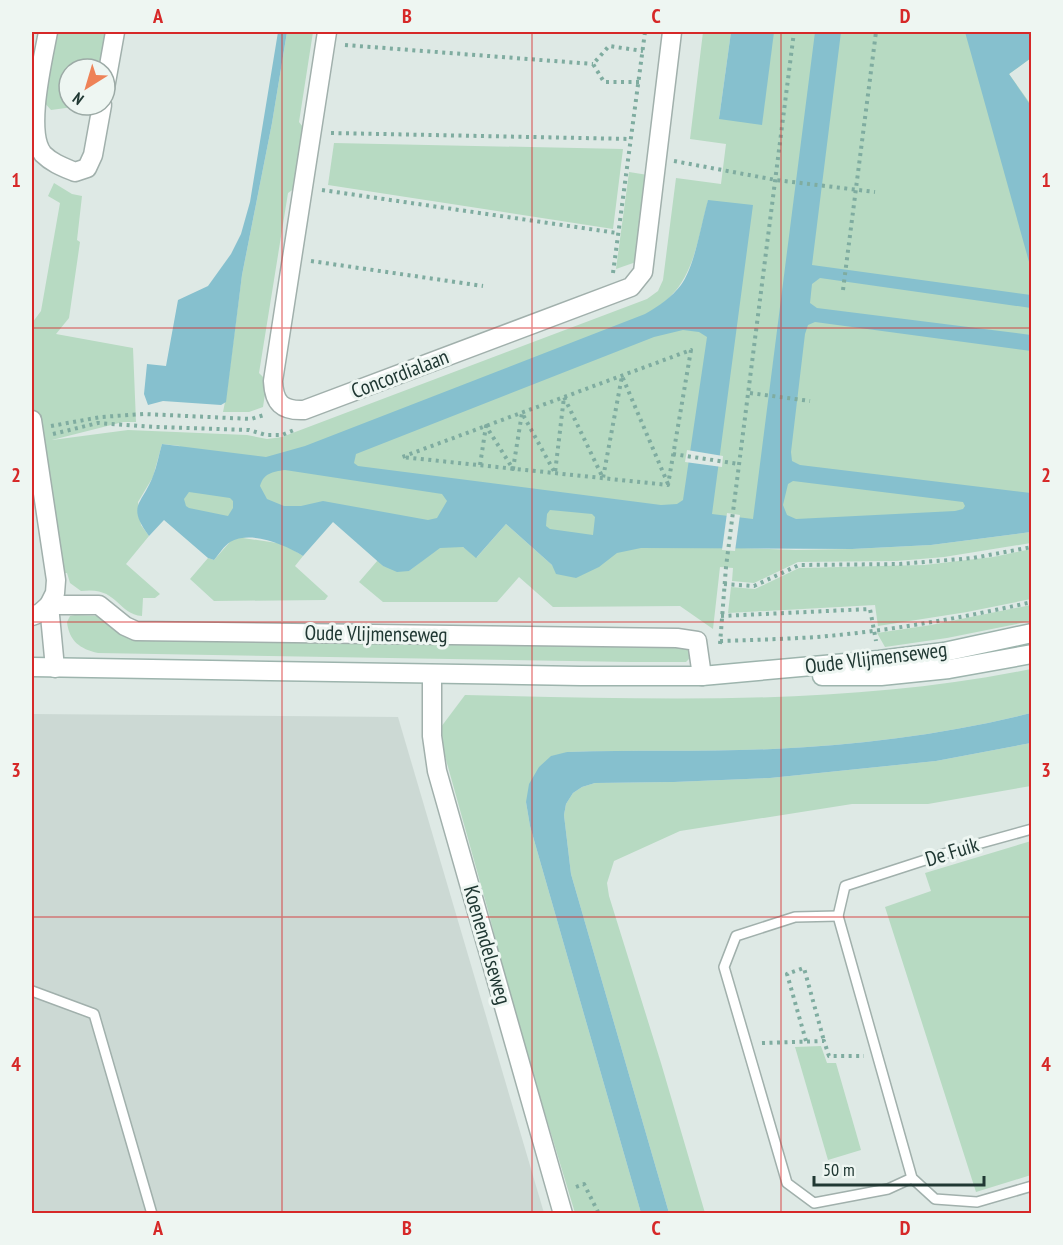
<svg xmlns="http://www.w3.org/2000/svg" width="1063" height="1245" viewBox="0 0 1063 1245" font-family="'PT Sans Narrow',sans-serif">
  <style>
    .built { fill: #ccd9d4 }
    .green { fill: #b7dac2; fill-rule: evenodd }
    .water { fill: #86c0ce; fill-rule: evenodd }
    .pier { fill: #dee9e5 }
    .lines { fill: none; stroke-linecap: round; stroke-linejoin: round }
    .lane-casing { stroke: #a1b0ac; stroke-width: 12 }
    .street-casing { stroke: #a1b0ac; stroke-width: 21 }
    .secondary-casing { stroke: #9db4ad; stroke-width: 21 }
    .path { stroke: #7faca0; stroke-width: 4; stroke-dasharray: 3 4.5; stroke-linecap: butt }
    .lane { stroke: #fff; stroke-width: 9 }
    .street { stroke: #fff; stroke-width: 18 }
    .secondary { stroke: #fff; stroke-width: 18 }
    .grid { fill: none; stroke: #d62828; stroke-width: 1.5; stroke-opacity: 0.55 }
    .labels { text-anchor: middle; stroke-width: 6; stroke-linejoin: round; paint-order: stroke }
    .street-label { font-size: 21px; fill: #203833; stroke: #eef6f2 }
    .neatline { fill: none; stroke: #d62828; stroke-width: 2 }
    .grid-label { font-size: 20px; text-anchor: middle; font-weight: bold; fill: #d62828 }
  </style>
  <rect width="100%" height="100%" fill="#dee9e5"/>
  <path class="built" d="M32,714L398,717L544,1213L32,1214Z"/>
  <g class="green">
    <path d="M54,32H108L102,69H69V105H88L51,110L43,101Z"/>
    <path d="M287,32H313L299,122L306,131L298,186L288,193L259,373L267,381L263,407L249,412H223L226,397L242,275L272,123Z"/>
    <path d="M703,32H731L719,119L738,32H1031V58L1009,74L1032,106L1031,522L688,536L644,547H712L796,550L852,549L931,545L1031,532V543L944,557L897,561L798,562L754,583L732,581L733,568L720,567L713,629L680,606L553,607L519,577L497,602H383L359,582L378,560L383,566L409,571L432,553L338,506L243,538L284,544L303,556L295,566L328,596L325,600L214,601L190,579L208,558L214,560L229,543L165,497L180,446L162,444L153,477L138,502L141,525L149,536L126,564L160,594L155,598H143L142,616C116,613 118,586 81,591L70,583L67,573H62L45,441L34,442L32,434V323L41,311L60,203L48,196L54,183L72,194L82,196L77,240L80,242L69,318L56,334L133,348L136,422H123L52,440L128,430L247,435L267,439L282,437L647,299L658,291L663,280L676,178L721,184L726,144L690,139ZM708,201L712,261L680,300L656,308C694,284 697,241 708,201ZM516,504L576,578L552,565L506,524L477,557L463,547Z"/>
    <path d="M334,143L623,149L613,229L328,185Z"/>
    <path d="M629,172L648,175L636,262L616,269Z"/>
    <path d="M1031,549V599L967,612L878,626L875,605L728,613L731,587L755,589L799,568L924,565L993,557Z"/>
    <path d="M1031,605V621L947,638L885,647L877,633L931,625Z"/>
    <path d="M75,615L98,616L112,623L684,646L691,652L690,658L686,662H631L98,653C80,649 69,641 67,622L70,616Z"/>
    <path d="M1031,669V713C947,734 860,745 773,749C705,752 636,750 567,752L526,802L530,826L641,1213H575L512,1004L489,914L438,731L465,695C653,699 846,707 1031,669Z"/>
    <path d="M1031,743V786L928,804H852L680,831L614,861L607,883L609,896L661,1063L705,1213H669L571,874L564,815L566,804L573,793L582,787L595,783L674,782L770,778L936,761Z"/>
    <path d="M1031,841V1175L976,1192L885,907L931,891L925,873Z"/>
    <path d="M821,1046L827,1063H836L861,1150L828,1160L795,1047Z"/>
  </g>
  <g class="water">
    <path d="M278,32H287L272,123L242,275L226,402L221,405L163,401L148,405L144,394L147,364L166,366L178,300L208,286L231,254L241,234L250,202Z"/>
    <path d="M731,32H774L762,125L719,119Z"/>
    <path d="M815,32H841L812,265L1031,295V308L820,278L812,284L810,303L817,308L1031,335V351L815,322L808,325L805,334L791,452L792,461L800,465L1031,493V532L931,545L852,549L641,548L617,553L599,567L576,578L556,574L552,565L506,524L476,558L463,547L440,548L409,571L397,572L383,566L333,522L303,556C285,545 251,530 230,542C224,546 219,554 214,560L208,558L164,520L149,536C126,505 142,505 153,476C157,466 159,454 162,444L266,457L305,446L645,314C659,306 672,297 681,285C695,266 701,224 708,200L753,205L712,514L753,519ZM683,330L699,332L707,337L683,500L677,504L661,505L358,466L354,463L356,454L654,337ZM285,470L442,494L447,501L437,518L428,520L323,501L301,506H284L267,499L260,486C264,473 272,472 285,470ZM793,481L963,502L965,506L963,509L955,511L796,519L787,515L783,505L788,484ZM189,492L230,498L233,501V508L228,516L189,508L186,506L184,499ZM550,510L592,514L595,517L593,535L550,529L546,526L547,514Z"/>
    <path d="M965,32H1031V58L1009,74L1031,106V269Z"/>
    <path d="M1031,713V743L936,761L770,778L674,782L595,783L582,787L573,793L566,804L564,815L571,874L669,1213H641L530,826L526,802L529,784L539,767L551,756L567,752C636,750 705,752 773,749C860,745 947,734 1031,713Z"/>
  </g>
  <g class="pier">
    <path d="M687,450L723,456L722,467L685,462Z"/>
    <path d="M727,513L740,515L735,551L722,550Z"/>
  </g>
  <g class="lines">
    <g class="lane-casing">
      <g id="lane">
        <path d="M1032,829L956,850L845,886L838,916L912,1178L935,1199L977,1202L1032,1186"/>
        <path d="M838,916L795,917L736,936L724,967L787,1183L814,1203L888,1189L912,1178"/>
        <path d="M32,991L94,1014L152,1214"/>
      </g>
    </g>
    <g class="street-casing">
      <g id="street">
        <path d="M48,32C43,60 25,132 43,154C52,163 63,167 75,172L87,168L93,155L102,105"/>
        <path d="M327,32L273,381C274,403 282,411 304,410L631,287L643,272L672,32"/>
        <path d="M105,88L115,32"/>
        <path d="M32,420L56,580L55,593L49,605L55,668"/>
        <path d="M32,616L40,613L49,605H99L125,626L136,631L677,638L697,641L702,676"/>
        <path d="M432,674V736L437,771L563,1214"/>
      </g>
    </g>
    <g class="secondary-casing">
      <g id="secondary">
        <path d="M32,667L581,676H702L879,660L944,652L1032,633"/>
        <path d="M822,676H881L949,669L1032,654"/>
      </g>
    </g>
    <g class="path">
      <path d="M345,45L593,64"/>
      <path d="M639,82H604L593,64L609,46L643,51"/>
      <path d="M331,133L631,139"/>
      <path d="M674,161L776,180L875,192"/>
      <path d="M322,190L617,233"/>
      <path d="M311,261L483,286"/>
      <path d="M613,273L645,32"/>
      <path d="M843,290L876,32"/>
      <path d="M691,350L668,485L402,457Z"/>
      <path d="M750,393L810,401"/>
      <path d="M51,426L101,417L144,414L251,419L264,415"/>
      <path d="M53,434L98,423L156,427L249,430L266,435H282L294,430"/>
      <path d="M673,454L739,464"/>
      <path d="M480,465L486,426L513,469L522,413L555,473L564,397L603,478L622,376L668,484"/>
      <path d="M724,584L754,586L799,565L900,564L973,558L1032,547"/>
      <path d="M721,616L870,609L876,641"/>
      <path d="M720,641C753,640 785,639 817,637C889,631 961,618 1032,602"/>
      <path d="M720,644L726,567L794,32"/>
      <path d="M806,1041L787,974L804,968L824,1041"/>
      <path d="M762,1043L824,1041L829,1056H864"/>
      <path d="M576,1187L584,1184L599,1214"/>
    </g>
    <use href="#lane" class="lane"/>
    <use href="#street" class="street"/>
    <use href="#secondary" class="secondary"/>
  </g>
  <path class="grid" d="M282,32V1214M532,32V1214M781,32V1214M32,328H1032M32,622H1032M32,917H1032"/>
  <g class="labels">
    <g class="street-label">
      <text transform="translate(400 374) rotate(-21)" y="7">Concordialaan</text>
      <text transform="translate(376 634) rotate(1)" y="7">Oude Vlijmenseweg</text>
      <text transform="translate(876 658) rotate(-7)" y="7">Oude Vlijmenseweg</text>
      <text transform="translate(952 852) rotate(-17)" y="7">De Fuik</text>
      <text transform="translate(487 945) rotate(74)" y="7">Koenendelseweg</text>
    </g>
  </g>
  <rect width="1063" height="1245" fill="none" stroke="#eef6f2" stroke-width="66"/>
  <g transform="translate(87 87) rotate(217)"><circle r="28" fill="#eef6f2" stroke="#9caaa6" stroke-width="1.5"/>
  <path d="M0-4.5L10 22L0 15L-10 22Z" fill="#ee8257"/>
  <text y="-9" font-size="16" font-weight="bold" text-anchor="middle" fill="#203833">N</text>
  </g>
  <path d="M814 1176v9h170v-9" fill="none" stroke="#203833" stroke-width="3"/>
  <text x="823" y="1176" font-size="18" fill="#203833" stroke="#eef6f2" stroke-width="4.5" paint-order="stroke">50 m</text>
  <rect x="33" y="33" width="997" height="1179" class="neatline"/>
  <g class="grid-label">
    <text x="158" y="23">A</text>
    <text x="407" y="23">B</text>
    <text x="656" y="23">C</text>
    <text x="905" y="23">D</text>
    <text x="16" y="187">1</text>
    <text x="1046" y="187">1</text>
    <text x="16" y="482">2</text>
    <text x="1046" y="482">2</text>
    <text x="16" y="777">3</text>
    <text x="1046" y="777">3</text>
    <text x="16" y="1071">4</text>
    <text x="1046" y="1071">4</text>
    <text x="158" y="1235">A</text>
    <text x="407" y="1235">B</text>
    <text x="656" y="1235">C</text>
    <text x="905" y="1235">D</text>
  </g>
</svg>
